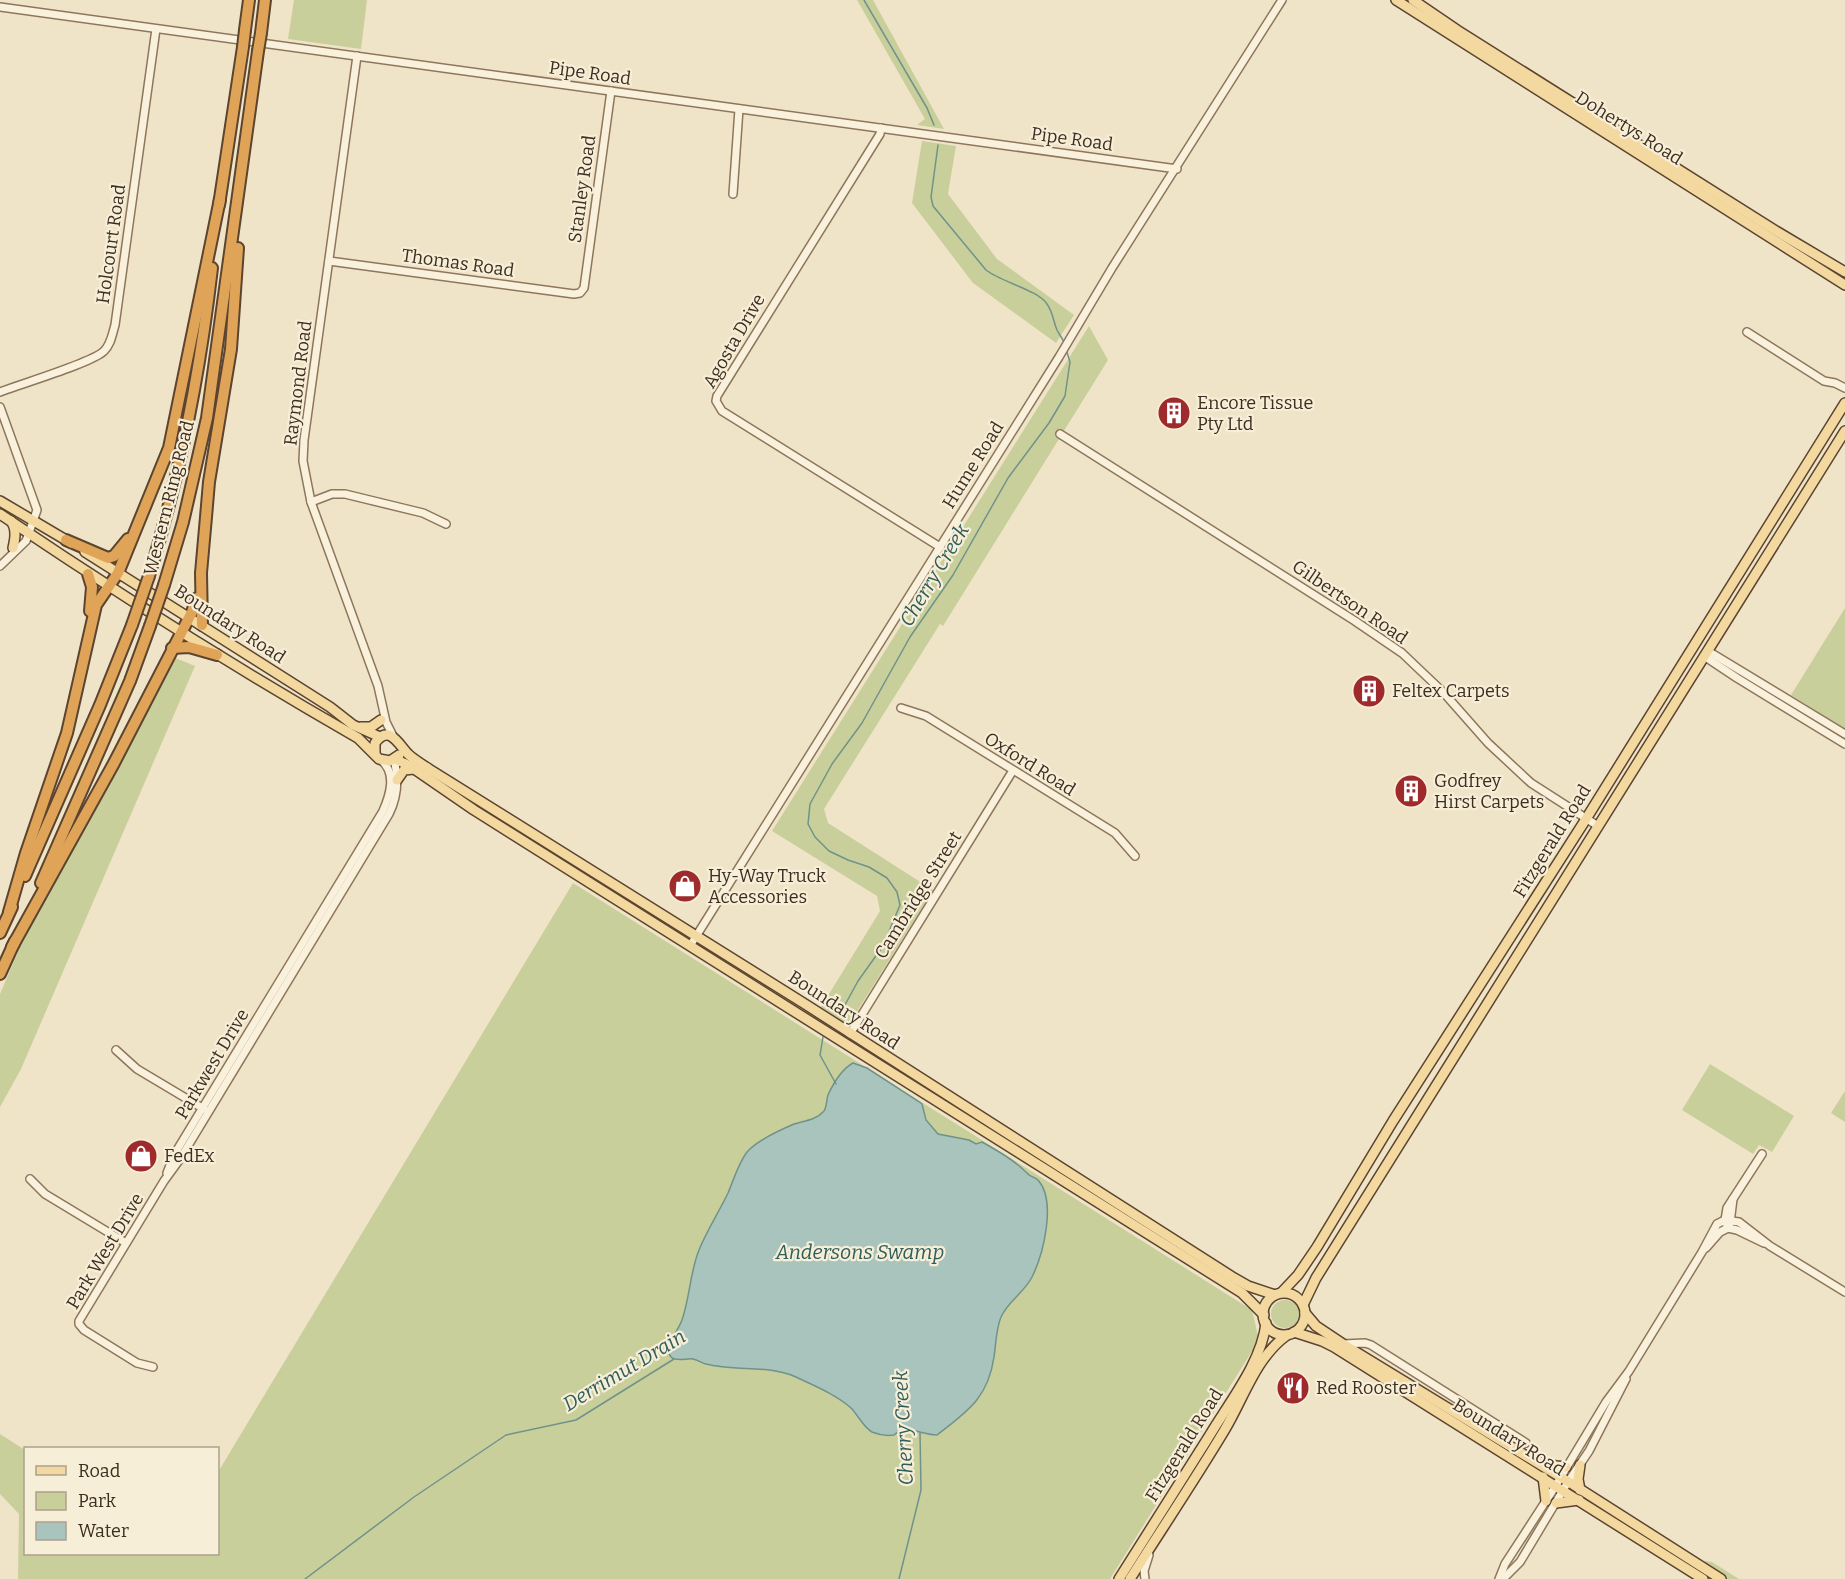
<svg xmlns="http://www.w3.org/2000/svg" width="1845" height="1579" viewBox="0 0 1845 1579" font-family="Bitter,serif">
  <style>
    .green { fill: #c9cf9b }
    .water { fill: #a9c4bc; stroke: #6f938a; stroke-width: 1.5 }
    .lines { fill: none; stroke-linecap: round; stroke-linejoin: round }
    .stream { stroke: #6f938a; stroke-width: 1.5 }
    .minor-casing { stroke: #8d765c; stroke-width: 10 }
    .major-casing { stroke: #5b4430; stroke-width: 12 }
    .highway-casing { stroke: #5b4430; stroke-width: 14 }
    .minor { stroke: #faf1dc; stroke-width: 7 }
    .major { stroke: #f3d9a0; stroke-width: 9 }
    .highway { stroke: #e0a458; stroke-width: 10 }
    .highway-bridge-casing { stroke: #5b4430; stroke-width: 14; stroke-linecap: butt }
    .highway-bridge { stroke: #e0a458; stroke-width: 10 }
    .labels { text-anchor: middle; stroke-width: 4.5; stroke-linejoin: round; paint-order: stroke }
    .street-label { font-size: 18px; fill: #3d2e20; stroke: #f7eed8 }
    .poi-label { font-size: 18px; fill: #3d2e20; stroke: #f7eed8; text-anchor: start }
    .water-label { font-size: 20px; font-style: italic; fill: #2f5d5a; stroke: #f7eed8 }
  </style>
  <rect width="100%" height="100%" fill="#f0e4c8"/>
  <g class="green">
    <path d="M294,0H367L361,49L288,39Z"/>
    <path d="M857,0H873L944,129L917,125L925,119Z"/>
    <path d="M922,141L956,146L948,194L997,259L1074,315L1056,343L973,283L912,203Z"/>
    <path d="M1089,326L1108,360L943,626L940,624L824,809L828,823L933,890L851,1021L846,1023L821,1007L880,911L877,896L772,831Z"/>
    <path d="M1845,608V729L1791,695Z"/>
    <path d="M173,657L195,666L21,1069L0,1107V994L24,938Z"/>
    <path d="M573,883L1252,1310L1259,1340L1110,1579H18L19,1514L0,1494V1434L25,1450L26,1554H218V1472Z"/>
    <path d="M1710,1064L1794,1116L1772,1152L1759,1145L1753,1154L1682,1110Z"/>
    <path d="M1845,1091V1122L1831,1113Z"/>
    <circle cx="1285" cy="1314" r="14"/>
    <path d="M1705,1561L1712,1562L1739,1579H1725L1704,1564Z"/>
  </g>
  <path class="water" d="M853,1063L867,1068L918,1101L922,1104L926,1120L938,1134L969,1140L976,1144L982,1142C998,1151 1014,1160 1027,1173C1030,1177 1035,1177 1038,1180C1057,1201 1043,1255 1032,1277C1024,1293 1008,1301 1001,1317C996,1329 996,1344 994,1357C988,1398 968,1411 937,1435C922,1435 906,1424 894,1435C887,1436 879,1435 872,1432C863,1427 858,1415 851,1408C837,1395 813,1385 796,1377C768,1364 735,1372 706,1364C702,1363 698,1360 693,1359C687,1358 676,1362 671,1357C663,1349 679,1329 682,1320C690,1297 690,1272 699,1250C707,1230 719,1212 728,1193C734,1179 738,1164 747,1152C757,1140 780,1130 794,1124C803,1121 816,1120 823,1112C827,1109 826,1101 828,1095C833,1084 842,1069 853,1063Z"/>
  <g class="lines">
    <g class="stream">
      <path d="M864,0L927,108L934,125"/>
      <path d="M938,145L931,197L933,206L986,270C1001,282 1038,290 1047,304C1053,312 1053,321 1057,330C1059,334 1062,338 1064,342"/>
      <path d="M840,1014L858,981L883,946L900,905L897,892L887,878L869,867L848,860L829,851L815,837L808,824L810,804L832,764L862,723L910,637L953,575L1008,478L1049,423L1065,396L1070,362L1066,349"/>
      <path d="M823,1037L820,1055L836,1084"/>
      <path d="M305,1579L414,1497L506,1435L576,1420L674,1359"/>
      <path d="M899,1579L921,1490L920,1433"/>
    </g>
    <g class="minor-casing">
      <g id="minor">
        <path d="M0,7L1177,169"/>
        <path d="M357,56L304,440L303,461L311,502L378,686L386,722L393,736"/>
        <path d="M881,128L880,134L717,396L716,401L722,411L940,547"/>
        <path d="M733,194L739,109"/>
        <path d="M329,261L574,294L580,293L584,288L611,91"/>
        <path d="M1747,332L1824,381L1835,383L1845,388"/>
        <path d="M0,392C20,384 92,363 104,351C111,344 112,335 115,325L156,29"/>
        <path d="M0,407L37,510L26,541L0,566"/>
        <path d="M1060,434L1355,621L1402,653L1443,692L1488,743L1531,783L1598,826"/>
        <path d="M311,502L332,494H345L423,513L446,524"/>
        <path d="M1708,651L1845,734"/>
        <path d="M1704,656L1737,678L1845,744"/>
        <path d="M901,708L926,716L1115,833L1135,856"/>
        <path d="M690,946L1059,357L1112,268L1282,0"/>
        <path d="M850,1034L1012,772"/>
        <path d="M116,1050L137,1069L204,1109"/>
        <path d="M167,1173L174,1155L383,811C390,795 397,773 381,760"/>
        <path d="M30,1179L45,1194L126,1243"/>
        <path d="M1730,1223L1733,1199"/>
        <path d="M1728,1228L1725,1220L1727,1208L1762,1154"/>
        <path d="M1706,1248L1720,1232L1728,1228L1737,1230L1764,1243"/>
        <path d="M1343,1344L1365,1343L1371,1345L1526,1443"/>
        <path d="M153,1367L137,1363L84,1330L79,1324V1321L164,1181L180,1159L389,814C398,796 399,779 394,759"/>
        <path d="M1145,1579L1144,1571L1149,1555"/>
        <path d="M1499,1579L1505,1564L1553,1490L1606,1402L1629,1371L1702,1252L1717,1224L1725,1220L1739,1222L1770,1246L1845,1292"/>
        <path d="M1503,1579L1520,1562L1568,1482L1589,1451L1626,1379"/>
      </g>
    </g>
    <g class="major-casing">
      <g id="major">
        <path d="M1396,0L1845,285"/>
        <path d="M1413,0L1457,30L1776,231L1845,272"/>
        <path d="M0,501L71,543"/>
        <path d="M0,514C117,593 236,668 358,738L379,759L390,761L399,755"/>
        <path d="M11,521C17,529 15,539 13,548"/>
        <path d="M85,552L330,707L353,725L380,737"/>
        <path d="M361,727H371L381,720"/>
        <path d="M375,753V743C389,723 399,745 408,754C414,760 422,764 429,769L805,1004L1234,1278L1248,1286L1275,1295"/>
        <path d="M395,759L410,766L474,810L1242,1293L1264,1315"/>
        <path d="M397,780L404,770L414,769"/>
        <path d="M1281,1293L1298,1275L1317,1247L1393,1121L1586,819L1845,403"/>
        <circle cx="1284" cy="1314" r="21"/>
        <path d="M1303,1305L1316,1278L1845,431"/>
        <path d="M1305,1313L1316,1326L1343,1344L1572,1484L1721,1579"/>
        <path d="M1294,1332L1322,1341L1334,1347L1703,1579"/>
        <path d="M1542,1462L1556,1466L1566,1467"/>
        <path d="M1543,1477L1546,1501"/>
        <path d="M1580,1490L1578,1479L1580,1465"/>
        <path d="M1556,1503L1579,1500"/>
        <path d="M1119,1579C1149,1532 1178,1485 1208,1438C1228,1404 1262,1362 1266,1323"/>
        <path d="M1130,1579C1161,1530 1194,1481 1224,1431C1244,1398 1255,1358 1287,1335"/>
      </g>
    </g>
    <g class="highway-casing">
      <g id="highway">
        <path d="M245,30L249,0"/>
        <path d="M261,33L265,0"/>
        <path d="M219,205L243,47"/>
        <path d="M66,540L108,558L114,556L128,539"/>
        <path d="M88,574L92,587L90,611"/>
        <path d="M149,576C180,475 200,373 212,268"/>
        <path d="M164,585L183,522L207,418L258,51"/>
        <path d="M202,625L201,573L206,517L209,482L231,349L238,248"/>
        <path d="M172,648L189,647L217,655"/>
        <path d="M25,876L100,705L132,625"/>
        <path d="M41,883L130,681L150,626"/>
        <path d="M9,912L26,853L67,733L96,605L118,573L169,448L220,199"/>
        <path d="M0,933L12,907"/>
        <path d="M12,947L114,763L192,612L197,598"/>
        <path d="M0,974L15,941"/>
      </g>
    </g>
    <use href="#minor" class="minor"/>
    <use href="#major" class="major"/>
    <use href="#highway" class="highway"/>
    <g class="highway-bridge-casing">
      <g id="highway-bridge">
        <path d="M243,47L245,30"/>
        <path d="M258,51L261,33"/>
        <path d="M132,625L149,576"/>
        <path d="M150,626L164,585"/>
      </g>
    </g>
    <use href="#highway-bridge" class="highway-bridge"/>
  </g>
  <defs>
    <g id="building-disc" transform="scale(1.725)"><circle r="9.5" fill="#9e2a2b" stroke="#f7eed8"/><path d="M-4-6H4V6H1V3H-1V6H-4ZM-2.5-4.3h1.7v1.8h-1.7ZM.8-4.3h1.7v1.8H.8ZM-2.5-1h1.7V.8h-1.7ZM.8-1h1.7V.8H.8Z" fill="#fff"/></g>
    <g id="shop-disc" transform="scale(1.725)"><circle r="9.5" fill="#9e2a2b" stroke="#f7eed8"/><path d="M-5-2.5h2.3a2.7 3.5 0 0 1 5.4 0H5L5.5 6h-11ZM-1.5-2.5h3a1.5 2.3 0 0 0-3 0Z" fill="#fff"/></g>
    <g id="restaurant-disc" transform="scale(1.725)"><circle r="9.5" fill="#9e2a2b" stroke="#f7eed8"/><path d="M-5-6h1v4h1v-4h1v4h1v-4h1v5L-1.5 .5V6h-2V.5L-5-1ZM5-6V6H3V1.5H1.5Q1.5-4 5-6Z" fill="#fff"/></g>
  </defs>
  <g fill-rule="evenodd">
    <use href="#building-disc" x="1174" y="413"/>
    <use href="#building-disc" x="1369" y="691"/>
    <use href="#building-disc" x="1411" y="791"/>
    <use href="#shop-disc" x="685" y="886"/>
    <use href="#shop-disc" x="141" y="1156"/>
    <use href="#restaurant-disc" x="1293" y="1388"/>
  </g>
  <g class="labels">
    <g class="street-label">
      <text transform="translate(590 73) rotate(8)" y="6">Pipe Road</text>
      <text transform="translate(1629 128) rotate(32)" y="6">Dohertys Road</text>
      <text transform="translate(1072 139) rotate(8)" y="6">Pipe Road</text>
      <text transform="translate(582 189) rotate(-82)" y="6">Stanley Road</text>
      <text transform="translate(111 244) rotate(-82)" y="6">Holcourt Road</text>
      <text transform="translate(458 263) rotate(8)" y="6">Thomas Road</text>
      <text transform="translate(734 341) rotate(-60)" y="6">Agosta Drive</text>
      <text transform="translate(298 383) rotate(-83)" y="6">Raymond Road</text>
      <text transform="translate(973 465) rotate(-58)" y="6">Hume Road</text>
      <text transform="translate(169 498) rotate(-76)" y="6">Western Ring Road</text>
      <text transform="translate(1350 602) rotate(34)" y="6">Gilbertson Road</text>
      <text transform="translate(230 624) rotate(33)" y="6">Boundary Road</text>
      <text transform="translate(1030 764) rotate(32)" y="6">Oxford Road</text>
      <text transform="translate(1552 841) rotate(-58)" y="6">Fitzgerald Road</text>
      <text transform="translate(918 895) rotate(-58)" y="6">Cambridge Street</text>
      <text transform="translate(844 1010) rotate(33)" y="6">Boundary Road</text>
      <text transform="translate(212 1064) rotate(-59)" y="6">Parkwest Drive</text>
      <text transform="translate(105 1251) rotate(-59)" y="6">Park West Drive</text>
      <text transform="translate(1509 1437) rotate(32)" y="6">Boundary Road</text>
      <text transform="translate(1184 1445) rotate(-58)" y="6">Fitzgerald Road</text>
    </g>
    <g class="poi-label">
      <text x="1197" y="409">Encore Tissue<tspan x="1197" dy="21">Pty Ltd</tspan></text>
      <text x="1392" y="697">Feltex Carpets</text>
      <text x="1434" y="787">Godfrey<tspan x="1434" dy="21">Hirst Carpets</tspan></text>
      <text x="708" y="882">Hy-Way Truck<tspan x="708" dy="21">Accessories</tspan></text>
      <text x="164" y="1162">FedEx</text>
      <text x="1316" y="1394">Red Rooster</text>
    </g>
    <g class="water-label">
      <text transform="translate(934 575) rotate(-59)" y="7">Cherry Creek</text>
      <text x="860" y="1259">Andersons Swamp</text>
      <text transform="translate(624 1370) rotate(-31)" y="7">Derrimut Drain</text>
      <text transform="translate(903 1428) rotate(-93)" y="7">Cherry Creek</text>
    </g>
  </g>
  <rect x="24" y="1447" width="195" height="108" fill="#f7eed8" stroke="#ada18e" stroke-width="1.5"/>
  <rect x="36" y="1466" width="30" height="9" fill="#f3d9a0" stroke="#ada18e" stroke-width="1.5"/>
  <text x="78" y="1477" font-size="18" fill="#3d2e20">Road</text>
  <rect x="36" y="1492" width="30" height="18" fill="#c9cf9b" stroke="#ada18e" stroke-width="1.5"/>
  <text x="78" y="1507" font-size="18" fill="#3d2e20">Park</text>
  <rect x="36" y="1522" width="30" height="18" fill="#a9c4bc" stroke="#ada18e" stroke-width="1.5"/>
  <text x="78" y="1537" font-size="18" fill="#3d2e20">Water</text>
</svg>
